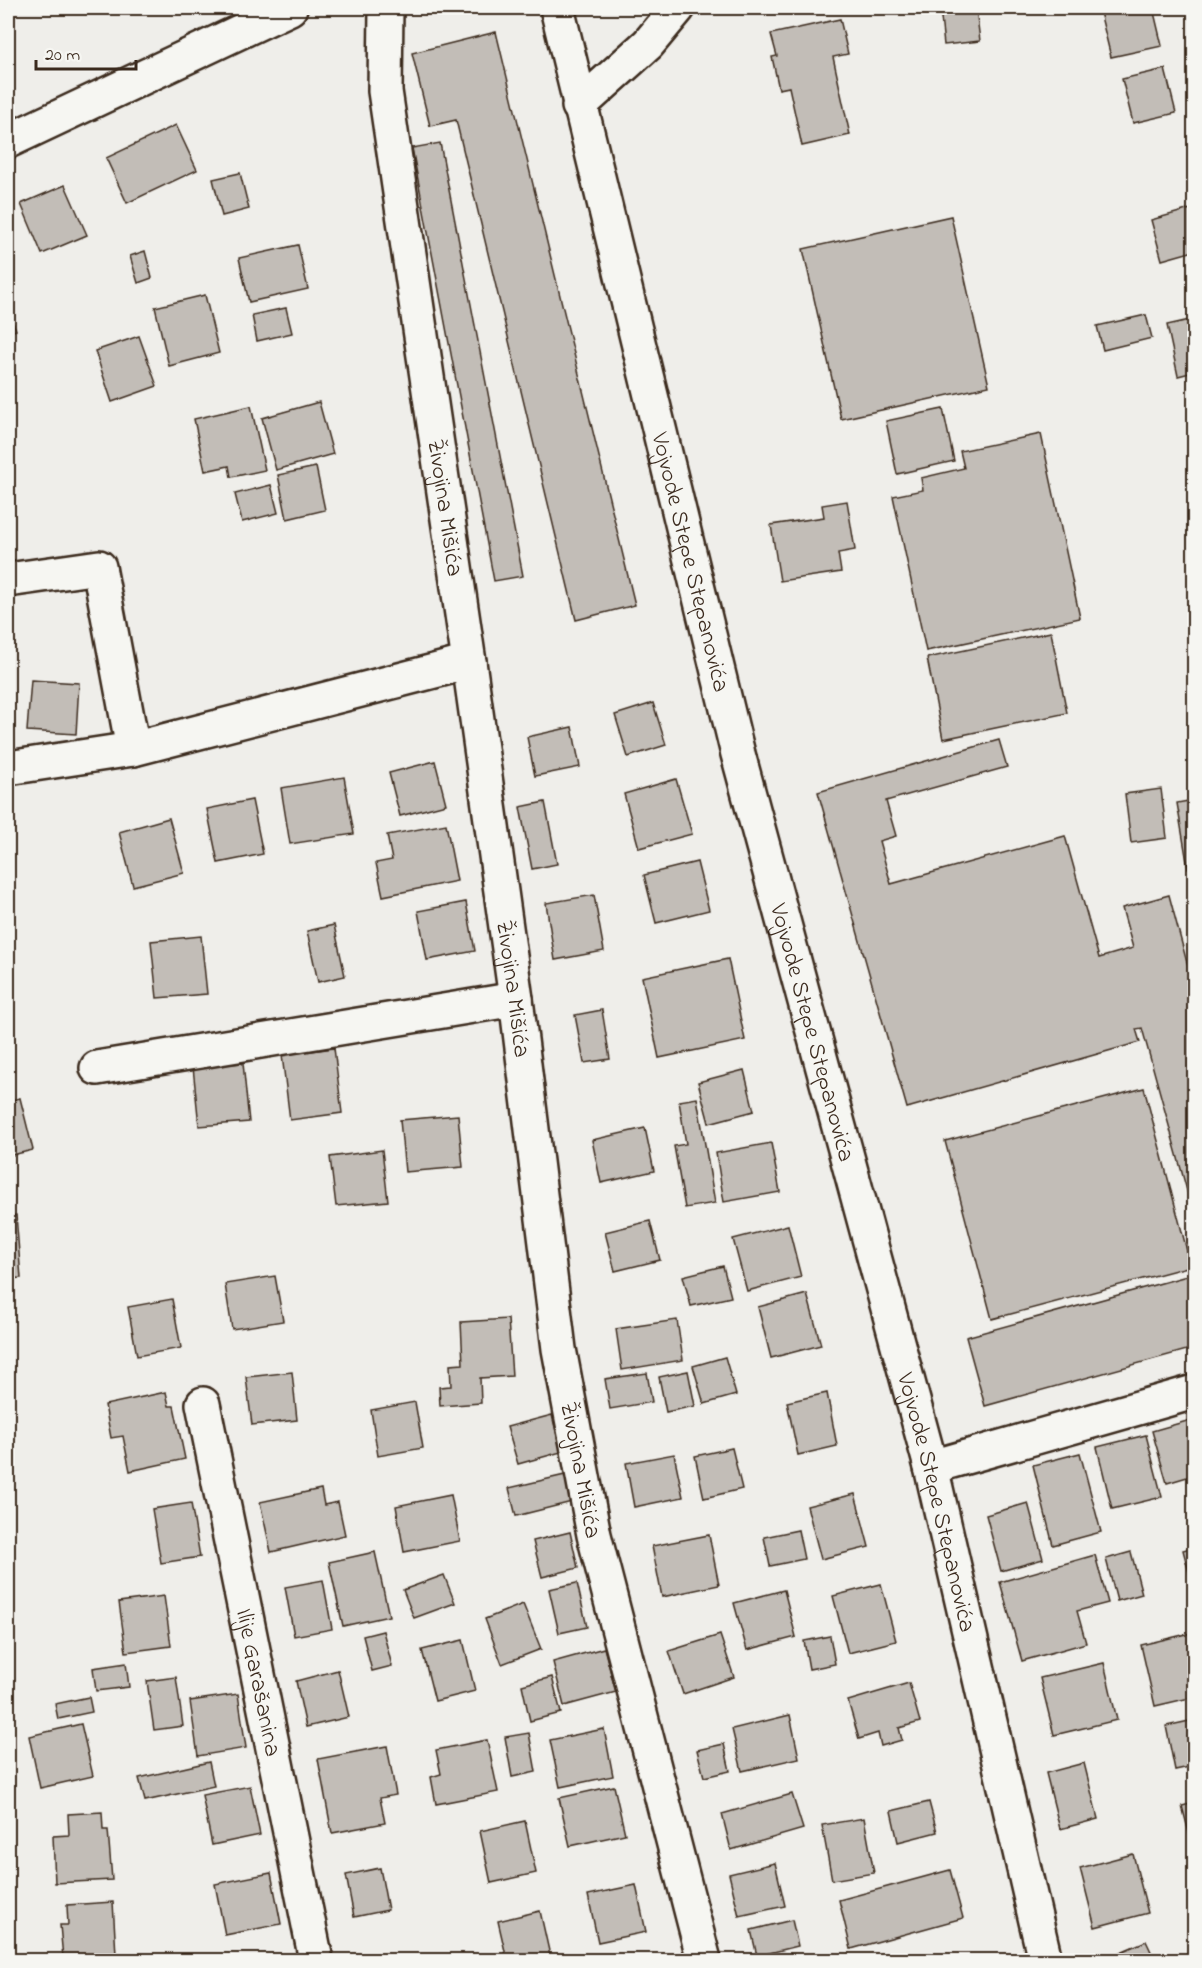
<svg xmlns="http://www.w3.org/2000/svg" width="1202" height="1968" viewBox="0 0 1202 1968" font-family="'Indie Flower',sans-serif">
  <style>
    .building { fill: #c2bdb7; stroke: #3b2a1e; stroke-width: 1.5 }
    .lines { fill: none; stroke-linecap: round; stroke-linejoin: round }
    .minor-casing { stroke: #3b2a1e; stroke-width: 38 }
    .minor { stroke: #f6f6f2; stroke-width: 33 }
    .labels { text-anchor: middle; stroke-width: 4.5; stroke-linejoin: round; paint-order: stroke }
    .street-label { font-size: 24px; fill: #3b2a1e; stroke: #f6f6f2 }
  </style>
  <rect width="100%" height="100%" fill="#efeeea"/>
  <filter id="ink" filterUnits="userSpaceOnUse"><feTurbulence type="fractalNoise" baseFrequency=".0167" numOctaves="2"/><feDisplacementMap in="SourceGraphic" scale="12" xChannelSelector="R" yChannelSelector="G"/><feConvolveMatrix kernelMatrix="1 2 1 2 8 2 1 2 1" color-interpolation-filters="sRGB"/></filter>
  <g filter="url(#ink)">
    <g class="building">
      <path d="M940,8H976L980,41L944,45Z"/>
      <path d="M1099,8H1153L1162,46L1111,57Z"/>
      <path d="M840,19L848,54L833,57L850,135L802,146L789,87L779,89L772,57L777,56L771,34Z"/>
      <path d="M496,32L635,605L576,620L456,120L430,126L412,53Z"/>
      <path d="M1165,69L1176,113L1133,123L1122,79Z"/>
      <path d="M176,125L197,170L127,203L106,158Z"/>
      <path d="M440,143L523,576L494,581L412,148Z"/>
      <path d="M240,173L249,209L222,216L213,179Z"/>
      <path d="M65,185L87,235L42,254L21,204Z"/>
      <path d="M1194,208V251L1162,260L1151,220Z"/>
      <path d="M951,216L989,386L841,419L803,249Z"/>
      <path d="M298,245L308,289L249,302L239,258Z"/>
      <path d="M145,251L152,278L138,283L130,256Z"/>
      <path d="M205,295L219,353L169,366L155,307Z"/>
      <path d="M286,308L292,333L257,341L252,315Z"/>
      <path d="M8,309L16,330L8,333Z"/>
      <path d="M1146,315L1152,338L1103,350L1097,326Z"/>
      <path d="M1194,319V372L1178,376L1167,325Z"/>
      <path d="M139,336L157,386L112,402L95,351Z"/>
      <path d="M319,402L333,454L276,470L262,418Z"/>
      <path d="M251,406L265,470L231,477L229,466L205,471L194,419Z"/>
      <path d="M943,409L954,461L897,474L886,421Z"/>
      <path d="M1041,434L1080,618L926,651L893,496L923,490L921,478L964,468L960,451Z"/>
      <path d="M316,467L325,510L287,519L278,475Z"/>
      <path d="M271,485L278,513L242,522L235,494Z"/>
      <path d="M847,501L855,550L838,553L841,572L780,581L771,525L824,517L822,505Z"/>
      <path d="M1051,632L1067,713L943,739L927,658Z"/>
      <path d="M31,680L79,683L76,734L27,731Z"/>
      <path d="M653,703L666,745L628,757L615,715Z"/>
      <path d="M572,727L580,767L535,776L527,737Z"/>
      <path d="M999,740L1007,767L886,801L896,836L879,841L891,884L1065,836L1099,958L1133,948L1122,908L1169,895L1194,989V1216L1142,1028L1136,1029L1140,1042L907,1108L818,792Z"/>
      <path d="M435,761L446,804L400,816L389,773Z"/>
      <path d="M344,777L354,834L290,844L281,788Z"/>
      <path d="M676,779L692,834L639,848L624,794Z"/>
      <path d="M1161,789L1167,838L1131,843L1125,794Z"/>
      <path d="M252,800L263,854L218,863L207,809Z"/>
      <path d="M1194,800V867L1188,868L1177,803Z"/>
      <path d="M545,802L557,864L532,869L520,807Z"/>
      <path d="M169,818L184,873L133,886L119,832Z"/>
      <path d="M446,824L457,881L383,896L376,863L392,860L387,835Z"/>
      <path d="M697,862L709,910L656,923L644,875Z"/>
      <path d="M594,895L604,951L555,960L546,903Z"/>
      <path d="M466,902L475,951L427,960L418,911Z"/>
      <path d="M334,925L345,976L318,982L307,931Z"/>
      <path d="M201,936L207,994L157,998L151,941Z"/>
      <path d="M728,959L745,1040L659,1058L642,977Z"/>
      <path d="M602,1010L610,1059L584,1063L575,1015Z"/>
      <path d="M334,1048L342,1113L290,1120L282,1055Z"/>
      <path d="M243,1063L249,1122L199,1126L193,1067Z"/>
      <path d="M744,1070L754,1111L709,1123L698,1082Z"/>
      <path d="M1144,1088L1191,1266L992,1319L945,1141Z"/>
      <path d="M20,1098L33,1150L8,1156V1101Z"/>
      <path d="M697,1098L715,1203L685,1208L674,1146L686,1144L679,1101Z"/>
      <path d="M458,1115L463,1167L405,1172L400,1120Z"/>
      <path d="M645,1128L654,1171L601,1183L592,1140Z"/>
      <path d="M771,1143L780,1192L724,1202L716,1153Z"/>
      <path d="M382,1150L388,1201L336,1206L330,1157Z"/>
      <path d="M16,1215L21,1278L8,1279V1216Z"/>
      <path d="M650,1221L660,1260L615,1271L605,1232Z"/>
      <path d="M788,1225L801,1277L747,1291L733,1239Z"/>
      <path d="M723,1266L731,1297L691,1306L683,1276Z"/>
      <path d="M1194,1274V1348L985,1406L966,1337Z"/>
      <path d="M275,1276L283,1321L232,1329L225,1284Z"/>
      <path d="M807,1294L821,1345L771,1358L758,1307Z"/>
      <path d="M172,1299L181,1348L137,1356L128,1307Z"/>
      <path d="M508,1319L512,1376L480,1378L481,1403L440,1406L439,1387L451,1386L450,1365L463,1364L461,1322Z"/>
      <path d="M677,1320L683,1360L622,1370L616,1329Z"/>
      <path d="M725,1357L736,1395L704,1404L693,1366Z"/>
      <path d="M688,1371L695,1406L666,1412L659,1377Z"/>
      <path d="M292,1372L297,1420L252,1425L246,1377Z"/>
      <path d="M647,1373L652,1402L610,1409L605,1379Z"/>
      <path d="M166,1392L169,1406H174L185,1459L130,1471L123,1436L111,1438L105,1405Z"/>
      <path d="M827,1393L837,1446L798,1455L787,1402Z"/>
      <path d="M415,1402L423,1448L378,1456L371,1410Z"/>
      <path d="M552,1415L561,1452L518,1464L507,1427Z"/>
      <path d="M1194,1419V1475L1167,1483L1152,1431Z"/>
      <path d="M1146,1435L1162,1497L1112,1509L1097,1447Z"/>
      <path d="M732,1448L742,1489L704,1498L695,1456Z"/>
      <path d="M1080,1453L1101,1532L1053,1545L1033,1465Z"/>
      <path d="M674,1454L683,1497L634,1507L626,1463Z"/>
      <path d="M565,1475L572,1502L516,1516L509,1488Z"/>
      <path d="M321,1489L324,1505L338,1502L345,1535L271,1552L260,1502Z"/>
      <path d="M855,1494L869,1547L821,1559L807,1506Z"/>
      <path d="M451,1495L460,1541L404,1552L396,1506Z"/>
      <path d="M191,1503L200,1557L161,1563L152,1509Z"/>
      <path d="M1028,1503L1043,1559L1001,1571L986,1515Z"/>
      <path d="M798,1530L804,1559L770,1566L764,1537Z"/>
      <path d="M570,1532L578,1568L542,1577L533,1541Z"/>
      <path d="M709,1535L719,1585L662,1597L652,1546Z"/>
      <path d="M1194,1547V1591L1183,1550Z"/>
      <path d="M375,1552L389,1616L343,1626L329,1562Z"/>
      <path d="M1131,1552L1142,1594L1117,1601L1106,1559Z"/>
      <path d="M1095,1555L1108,1603L1077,1611L1086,1643L1022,1661L1000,1582Z"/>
      <path d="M444,1575L455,1603L414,1618L403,1590Z"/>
      <path d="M323,1580L332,1629L294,1636L285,1587Z"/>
      <path d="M577,1583L587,1627L559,1633L549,1589Z"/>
      <path d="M881,1584L896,1641L848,1653L833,1596Z"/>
      <path d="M784,1590L796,1637L747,1650L734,1603Z"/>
      <path d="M164,1596L171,1646L126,1652L119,1602Z"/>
      <path d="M523,1604L541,1649L502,1664L485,1619Z"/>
      <path d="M383,1631L392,1666L372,1671L363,1636Z"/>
      <path d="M1191,1633L1194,1646V1697L1155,1706L1141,1645Z"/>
      <path d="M720,1635L734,1677L683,1694L669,1651Z"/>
      <path d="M830,1636L835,1664L809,1669L804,1641Z"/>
      <path d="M463,1640L475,1691L435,1701L422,1650Z"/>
      <path d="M604,1648L616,1692L564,1706L553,1662Z"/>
      <path d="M126,1663L129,1687L96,1691L93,1668Z"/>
      <path d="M1104,1663L1117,1720L1054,1735L1040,1678Z"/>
      <path d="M338,1670L349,1717L306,1727L296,1681Z"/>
      <path d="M176,1677L183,1726L154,1730L147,1681Z"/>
      <path d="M552,1677L561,1713L530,1721L522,1685Z"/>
      <path d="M909,1683L920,1722L899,1728L902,1740L881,1746L878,1733L859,1739L848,1701Z"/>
      <path d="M238,1694L246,1748L198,1756L190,1701Z"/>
      <path d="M89,1697L92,1712L58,1719L55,1704Z"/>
      <path d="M790,1715L799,1758L742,1771L732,1729Z"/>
      <path d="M1194,1720V1766L1175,1770L1166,1726Z"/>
      <path d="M81,1724L93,1776L40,1788L29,1736Z"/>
      <path d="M604,1729L613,1776L560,1787L550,1740Z"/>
      <path d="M529,1733L536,1772L512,1777L505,1737Z"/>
      <path d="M487,1740L498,1792L436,1804L431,1777L441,1774L436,1750Z"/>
      <path d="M724,1744L730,1771L704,1777L697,1750Z"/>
      <path d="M387,1746L396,1795L380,1798L385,1823L332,1833L318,1759Z"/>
      <path d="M209,1762L214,1786L145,1801L139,1778Z"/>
      <path d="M1084,1763L1098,1819L1060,1829L1046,1773Z"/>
      <path d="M250,1786L260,1835L212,1845L202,1795Z"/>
      <path d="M614,1786L625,1834L570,1846L559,1798Z"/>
      <path d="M792,1794L803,1829L731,1850L722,1814Z"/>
      <path d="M929,1802L937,1832L898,1842L891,1811Z"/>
      <path d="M1194,1803V1852L1182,1806Z"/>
      <path d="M102,1812L103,1830H108L112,1880L55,1883L53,1836L69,1835L68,1814Z"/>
      <path d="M864,1818L874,1873L832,1880L822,1825Z"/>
      <path d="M525,1821L536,1873L491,1883L480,1831Z"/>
      <path d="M1133,1854L1148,1913L1095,1927L1080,1868Z"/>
      <path d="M775,1863L785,1906L739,1916L729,1874Z"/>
      <path d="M380,1868L388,1910L354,1917L346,1875Z"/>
      <path d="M950,1870L963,1918L851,1949L839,1900Z"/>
      <path d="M271,1873L281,1924L225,1935L215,1884Z"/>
      <path d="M636,1885L646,1932L598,1942L588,1895Z"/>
      <path d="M113,1902L116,1955L63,1958L60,1925H68L67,1905Z"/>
      <path d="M540,1911L551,1960H507L498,1921Z"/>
      <path d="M792,1920L798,1946L757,1956L751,1930Z"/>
      <path d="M1146,1941L1155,1960H1102Z"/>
    </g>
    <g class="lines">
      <g class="minor-casing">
        <g id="minor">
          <path id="s1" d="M386,8L385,91L469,662L516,999L559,1349L594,1535L704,1960"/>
          <path id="s2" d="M557,8L738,754L931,1467L1045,1960"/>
          <path d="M579,106L648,44L678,8"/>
          <path d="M8,141L290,8"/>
          <path d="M8,580L99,567L133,749"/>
          <path d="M8,768L133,749L469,662"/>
          <path d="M97,1068L516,999"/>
          <path id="s3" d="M203,1404L316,1960"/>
          <path d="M931,1467L1194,1392"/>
        </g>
      </g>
      <use href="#minor" class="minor"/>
    </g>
  </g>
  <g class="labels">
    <g class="street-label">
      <text dy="8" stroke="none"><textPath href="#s1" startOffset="504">Živojina Mišića</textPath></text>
      <text dy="8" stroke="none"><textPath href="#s2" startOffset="570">Vojvode Stepe Stepanovića</textPath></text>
      <text dy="8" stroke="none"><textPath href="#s1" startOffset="990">Živojina Mišića</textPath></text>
      <text dy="8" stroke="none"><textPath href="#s2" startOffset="1056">Vojvode Stepe Stepanovića</textPath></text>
      <text dy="8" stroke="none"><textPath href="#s1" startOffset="1476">Živojina Mišića</textPath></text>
      <text dy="8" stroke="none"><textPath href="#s2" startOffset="1542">Vojvode Stepe Stepanovića</textPath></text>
      <text dy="8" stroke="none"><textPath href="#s3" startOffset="284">Ilije Garašanina</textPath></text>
    </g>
  </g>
  <rect width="1202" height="1968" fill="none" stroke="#f6f6f2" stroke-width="30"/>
  <rect x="15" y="15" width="1172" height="1938" fill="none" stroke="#3b2a1e" stroke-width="2" filter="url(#ink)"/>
  <path d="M36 60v9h100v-9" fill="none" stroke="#3b2a1e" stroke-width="3"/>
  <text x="45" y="60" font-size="18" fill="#3b2a1e" stroke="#f6f6f2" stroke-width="4.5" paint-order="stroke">20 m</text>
</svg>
